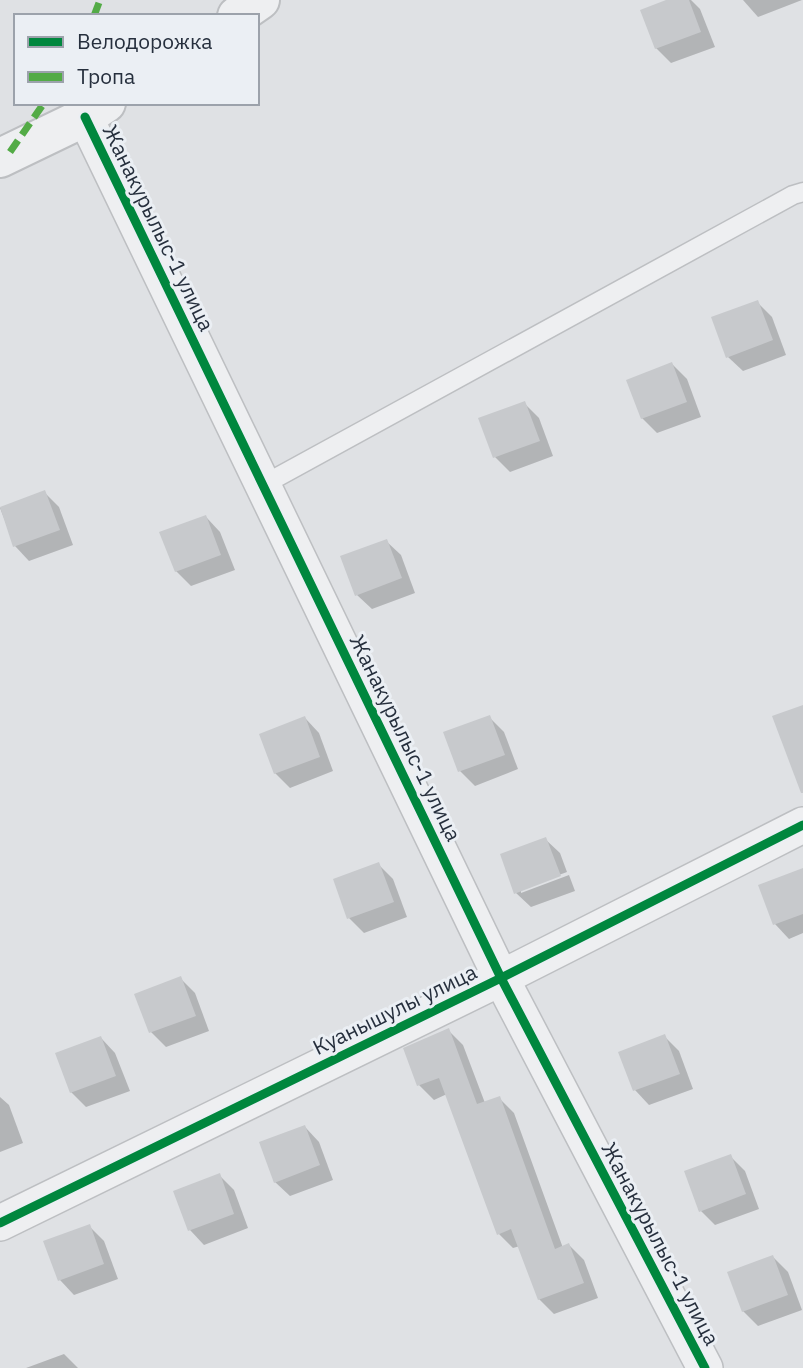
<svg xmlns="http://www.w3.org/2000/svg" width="803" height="1368" viewBox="0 0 803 1368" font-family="'IBM Plex Sans',sans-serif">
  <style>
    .shadow { fill: #0003 }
    .building { fill: #c7c9cc }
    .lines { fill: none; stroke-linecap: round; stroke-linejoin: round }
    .service-casing { stroke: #bdbfc2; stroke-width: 21 }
    .minor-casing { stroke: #bdbfc2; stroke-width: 38 }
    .tertiary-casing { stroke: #bdbfc2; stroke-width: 42 }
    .service { stroke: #eeeff1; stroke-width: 18 }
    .minor { stroke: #eeeff1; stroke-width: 35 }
    .tertiary { stroke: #eeeff1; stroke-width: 38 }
    .quiet { stroke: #53ab46; stroke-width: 7; stroke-dasharray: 14 7; stroke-linecap: butt }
    .cycleway-casing { stroke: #ebeff4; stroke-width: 13 }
    .cycleway { stroke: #00873e; stroke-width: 9 }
    .labels { text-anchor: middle; stroke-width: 6; stroke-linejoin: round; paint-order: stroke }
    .street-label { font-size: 21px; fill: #262f3d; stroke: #ebeff4 }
  </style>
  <rect width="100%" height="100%" fill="#dfe1e4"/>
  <g class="shadow">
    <path d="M671,0H691L700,9L715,47L671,63L656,48Z"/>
    <path d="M743,0H802L758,17Z"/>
    <path d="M757,302L772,317L786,355L743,371L728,357Z"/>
    <path d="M672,364L687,379L701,417L657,433L642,418Z"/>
    <path d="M524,403L539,418L553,456L510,472L495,457Z"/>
    <path d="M44,492L59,507L73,545L29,561L15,546L0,508Z"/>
    <path d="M206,517L220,532L235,570L191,586L176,571Z"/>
    <path d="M386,541L401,555L415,593L372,609L357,595Z"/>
    <path d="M489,717L504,732L518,769L475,786L460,771Z"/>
    <path d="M305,718L319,733L333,771L290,788L275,773Z"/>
    <path d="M545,839L560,853L567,872L521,889V893L569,875L575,891L531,907L516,893Z"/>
    <path d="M378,864L393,879L407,917L364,933L349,918Z"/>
    <path d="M803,870V933L789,939L775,924Z"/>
    <path d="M180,978L195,993L209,1031L166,1047L151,1032Z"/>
    <path d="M448,1030L463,1045L485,1103L499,1098L514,1113L563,1248L569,1245L584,1260L598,1298L554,1314L539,1299L520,1246L513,1248L499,1234L447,1094L434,1100L419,1085Z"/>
    <path d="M664,1036L679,1051L693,1089L649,1105L635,1090L620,1053Z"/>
    <path d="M101,1038L115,1053L130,1091L86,1107L71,1092Z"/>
    <path d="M0,1097L9,1105L23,1143L0,1152Z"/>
    <path d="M305,1127L319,1142L333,1180L290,1196L275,1182Z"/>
    <path d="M730,1156L745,1171L759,1209L715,1225L701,1211Z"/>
    <path d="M219,1175L234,1190L248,1228L204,1245L190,1230Z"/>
    <path d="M89,1226L104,1241L118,1279L74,1295L60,1280Z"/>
    <path d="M773,1257L788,1272L802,1310L758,1326L743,1311Z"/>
    <path d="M64,1354L78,1368H26Z"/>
  </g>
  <g class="building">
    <path d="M666,0H689L701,32L655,49L640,10Z"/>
    <path d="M758,300L773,340L726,358L711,317Z"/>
    <path d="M672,362L687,402L641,419L626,380Z"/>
    <path d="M525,401L540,441L493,458L478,418Z"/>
    <path d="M45,490L60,530L13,547L0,507Z"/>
    <path d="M206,515L221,555L175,572L159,532Z"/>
    <path d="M387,539L402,578L355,596L340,556Z"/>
    <path d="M803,705V793H801L772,716Z"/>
    <path d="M490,715L505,755L458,772L443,732Z"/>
    <path d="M305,716L320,757L274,774L259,734Z"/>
    <path d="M546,837L561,876L514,894L500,854Z"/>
    <path d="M379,862L394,902L347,919L333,879Z"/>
    <path d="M803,868V914L773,925L758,885Z"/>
    <path d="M181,976L196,1016L149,1033L134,994Z"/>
    <path d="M449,1028L477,1104L500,1096L555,1249L569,1243L584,1283L538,1300L511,1229L497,1235L439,1078L417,1086L403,1048Z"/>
    <path d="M665,1034L680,1074L633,1091L618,1052Z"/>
    <path d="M101,1036L116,1076L70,1093L55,1053Z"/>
    <path d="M305,1125L320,1165L274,1183L259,1142Z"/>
    <path d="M731,1154L746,1194L699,1212L684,1171Z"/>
    <path d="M220,1173L234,1214L188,1231L173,1191Z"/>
    <path d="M90,1224L104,1264L58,1281L43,1241Z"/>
    <path d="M773,1255L788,1295L742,1312L727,1272Z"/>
  </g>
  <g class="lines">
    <g class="service-casing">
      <path id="service" d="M263,485L793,195L803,192"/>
    </g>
    <g class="minor-casing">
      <g id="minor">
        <path d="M85,117L501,978L705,1368"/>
        <path d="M0,1223L501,978L803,825"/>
      </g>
    </g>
    <g class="tertiary-casing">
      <g id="tertiary">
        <path d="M237,16L260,0"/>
        <path d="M0,158L85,117L106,103"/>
      </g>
    </g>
    <use href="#service" class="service"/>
    <use href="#minor" class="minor"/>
    <use href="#tertiary" class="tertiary"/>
    <g class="quiet">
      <path d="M94,16L100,0"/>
      <path d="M10,152L44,103"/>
    </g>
    <g class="cycleway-casing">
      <g id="cycleway">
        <path d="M85,117L501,978L705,1368"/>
        <path d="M0,1223L501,978L803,825"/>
      </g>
    </g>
    <use href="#cycleway" class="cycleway"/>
  </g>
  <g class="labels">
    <g class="street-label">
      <text transform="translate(158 228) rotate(64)" y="7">Жанакурылыс-1 улица</text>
      <text transform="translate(405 738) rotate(64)" y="7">Жанакурылыс-1 улица</text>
      <text transform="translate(395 1010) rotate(-26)" y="7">Куанышулы улица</text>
      <text transform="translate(660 1244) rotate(62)" y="7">Жанакурылыс-1 улица</text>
    </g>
  </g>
  <rect x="14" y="14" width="245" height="91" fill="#ebeff4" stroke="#9ca2ab" stroke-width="2"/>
  <rect x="28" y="37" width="35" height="10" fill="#00873e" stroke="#9ca2ab" stroke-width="2"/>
  <text x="77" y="49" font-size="21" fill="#262f3d">Велодорожка</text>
  <rect x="28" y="72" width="35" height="10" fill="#53ab46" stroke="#9ca2ab" stroke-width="2"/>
  <text x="77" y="84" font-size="21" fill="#262f3d">Тропа</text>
</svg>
